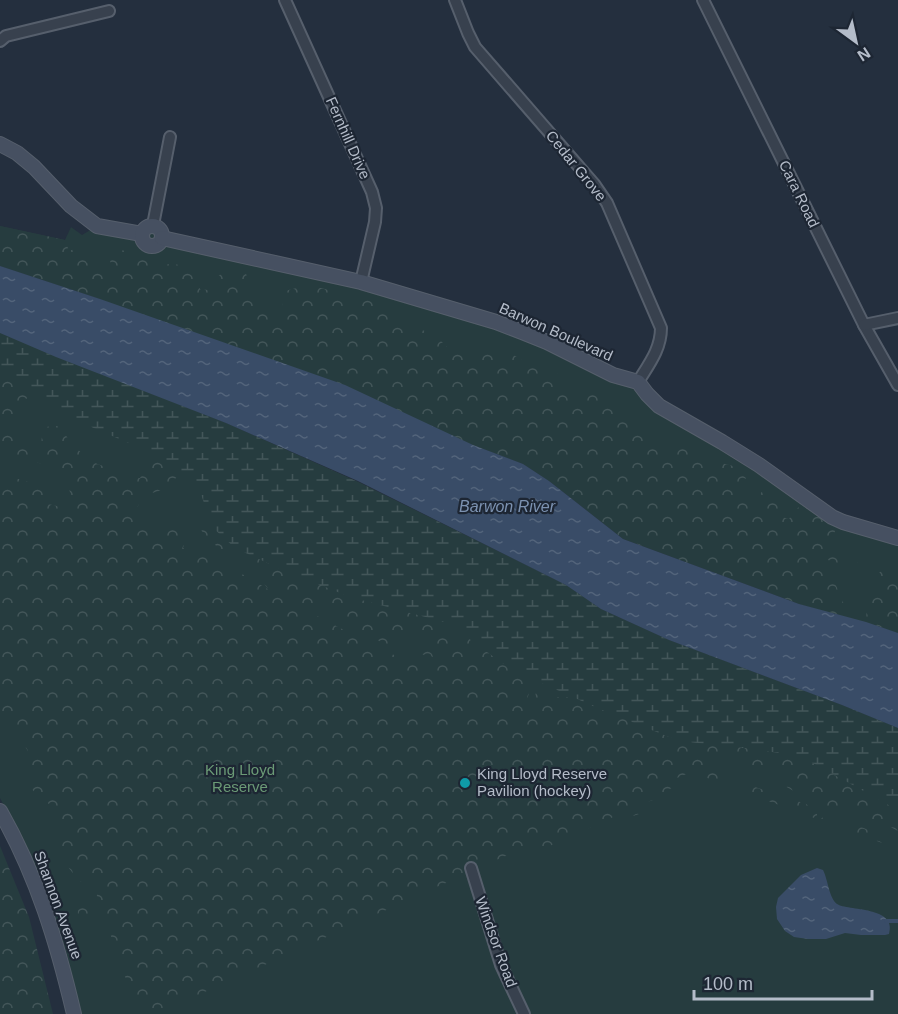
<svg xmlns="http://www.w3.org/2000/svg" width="898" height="1014" viewBox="0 0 898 1014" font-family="Arial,sans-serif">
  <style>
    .grass { fill: #263c3f }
    .forest { fill: url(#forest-crowns) }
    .wetland { fill: url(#wetland-marsh) }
    .water { fill: url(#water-ripples) }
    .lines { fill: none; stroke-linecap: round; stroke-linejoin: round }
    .stream { stroke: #394c67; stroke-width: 4 }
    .street-casing { stroke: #565f6c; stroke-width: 14 }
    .secondary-casing { stroke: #565f6c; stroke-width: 16 }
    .street { stroke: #38414e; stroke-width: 10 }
    .secondary { stroke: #465061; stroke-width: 14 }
    .culture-dot { fill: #0f9aa8; stroke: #1d2633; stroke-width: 2 }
    .labels { text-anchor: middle; stroke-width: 4.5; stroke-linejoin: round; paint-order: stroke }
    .street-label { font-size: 15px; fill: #b4bcc9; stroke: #1d2633 }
    .park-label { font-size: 15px; fill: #6b9a76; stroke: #1d2633 }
    .poi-label { font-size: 15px; fill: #b4bcc9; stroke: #1d2633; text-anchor: start }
    .water-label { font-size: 16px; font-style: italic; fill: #7c92b1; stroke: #1d2633 }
  </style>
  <defs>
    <pattern id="forest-crowns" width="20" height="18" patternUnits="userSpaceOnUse" patternTransform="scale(1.5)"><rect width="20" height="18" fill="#263c3f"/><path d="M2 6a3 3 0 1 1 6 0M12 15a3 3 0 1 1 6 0" fill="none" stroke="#435659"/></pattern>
    <pattern id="wetland-marsh" width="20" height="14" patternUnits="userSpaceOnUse" patternTransform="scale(1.5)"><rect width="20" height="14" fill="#263c3f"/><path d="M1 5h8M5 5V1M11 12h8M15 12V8" fill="none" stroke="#435659"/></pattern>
    <pattern id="water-ripples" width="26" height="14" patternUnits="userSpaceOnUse" patternTransform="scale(1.5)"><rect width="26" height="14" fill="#394c67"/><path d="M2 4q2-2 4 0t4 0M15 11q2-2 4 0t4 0" fill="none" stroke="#53647b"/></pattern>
  </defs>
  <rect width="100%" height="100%" fill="#242f3e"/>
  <g class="grass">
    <path d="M150,225C157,226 161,228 163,235L496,322L647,394L810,502L898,538V633L799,604L549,481L523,464L473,445L100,299L0,266V226L65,240L71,227L82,235L97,226L145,228Z"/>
    <path d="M0,333L226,423L358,482L566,585L601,609L669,640L842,705L898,728V1014H79L67,954L44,883L0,798Z"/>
  </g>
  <g class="forest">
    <path d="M0,226L65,240L69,251L77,248L87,254L86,262L102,272L112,270L110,264L111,255L121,249L132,256L152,259L159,264L193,265L200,274V289L208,290L214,280L223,272L246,274L263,307L283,306L281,292L308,285L371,300L390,309L401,323L434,334L447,347L508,351L529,365L541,371H553L571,383L574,398L587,399L584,385C606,386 613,396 619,416L654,433L666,448H680L695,451L714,461L733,466L746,478L738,490L742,501L755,498L763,491L783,508L779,516L789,519L795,509L805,505L822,516L836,528L834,534L823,541L833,550L854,559L864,570L861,578L849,567L825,559L845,607L854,619L799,604L623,539L549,481L523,464L473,445L100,299L0,266Z"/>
    <path d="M0,338L45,384L26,399L13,428L16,443L41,445L43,427L58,426C68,438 78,452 92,461C105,470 108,461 121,477L140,478L150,462L157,460L179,474C171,485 160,493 146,494L133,513L141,522L164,524L169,514L177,513L180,529L186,537L183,548L220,561L269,590L251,567L250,555L411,613L408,620L407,636L403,641L394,646L383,643L364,633L349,621L323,607L306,610L376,647L437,674L434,660L430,654L422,655L421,643L416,637L415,626L416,614L448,623L447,634L455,644L467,637L491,655L550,687L537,681L530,689L524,711L532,714L536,692L544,691L549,697H572L585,702L775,741L802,757L898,810V831L883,823H875C866,810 858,807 843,807C836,807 830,809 824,807C811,802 797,793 785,786L787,775L781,770L757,772L718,754L717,760C724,767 729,776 738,781L739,790L691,772L677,778L673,787L653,800L644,803L639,814L630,817L622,813L543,849L533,851L521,849L156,1014H138L94,887L89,876L80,882L60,857L57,811L29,787L32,759L24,744L11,726L0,725V475C10,477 37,482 42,490C45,494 46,500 48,504L74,510L68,484L57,468L0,452Z"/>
    <path d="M209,517L212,527L235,548L232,554H224L218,550L214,542L206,537L199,527L200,518Z"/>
    <path d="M898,566V633L866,622C867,606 868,578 884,569C888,567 894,567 898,566Z"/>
    <path d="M755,787L806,804L817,812V819L744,792L746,789Z"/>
    <path d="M829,815L898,841V853L885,844L820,820L824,816Z"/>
    <path d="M0,846L29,917L53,1014H0Z"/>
    <path d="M86,897L95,902L99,912L88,928L79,927C78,913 75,908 86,897Z"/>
  </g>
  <path class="wetland" d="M0,333L56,357L226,423L358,482L566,585L601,609L669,640L842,705L898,728V810L802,757L754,749L679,741L602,710L512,670L448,623L350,597L278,568L235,548L212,527L198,485L133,445L66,416L0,366Z"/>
  <g class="water">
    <path d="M0,266L100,299L345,385L473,445L523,464L549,481L623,539L799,604L866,622L898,633V728L842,705L669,640L601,609L566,585L358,481L226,423L56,357L0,333Z"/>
    <path d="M817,868L823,870C828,880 829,898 837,904C847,911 898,906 889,934L885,935H861L845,933L826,939H808L794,937L785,931L777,919L776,907L778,898L801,875Z"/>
  </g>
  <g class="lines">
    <path class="stream" d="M886,921H898"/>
    <g class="street-casing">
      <g id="street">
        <path d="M285,0L372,192L376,208L375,222L361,282"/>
        <path d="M455,0L468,33L475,47L594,184L607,203L661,328C661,349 649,364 638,382"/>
        <path d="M703,0L864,325L898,385"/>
        <path d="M0,41L6,36L109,11"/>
        <path d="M153,225L170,137"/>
        <path d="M864,325L898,318"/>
        <path d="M471,868L501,965L524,1014"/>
      </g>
    </g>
    <g class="secondary-casing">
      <g id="secondary">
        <path d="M0,144L17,153L34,167L71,206L97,226L142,234"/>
        <circle cx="152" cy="236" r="10"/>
        <path d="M162,238L361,282L496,322L522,332L547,342L613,375L638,382L647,394L659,406L722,442L759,465L832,517L843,522L898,538"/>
        <path d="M0,811C37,876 57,942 74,1014"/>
      </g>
    </g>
    <use href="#street" class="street"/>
    <use href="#secondary" class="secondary"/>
  </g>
  <circle class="culture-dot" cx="465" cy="783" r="6"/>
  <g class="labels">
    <g class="street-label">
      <text transform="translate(348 138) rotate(66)" y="5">Fernhill Drive</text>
      <text transform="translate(576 166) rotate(51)" y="5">Cedar Grove</text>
      <text transform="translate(799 194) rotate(64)" y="5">Cara Road</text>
      <text transform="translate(556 332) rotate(24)" y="5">Barwon Boulevard</text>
      <text transform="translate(58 905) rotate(70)" y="5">Shannon Avenue</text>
      <text transform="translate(496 942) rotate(70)" y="5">Windsor Road</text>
    </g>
    <g class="park-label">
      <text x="240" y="775">King Lloyd<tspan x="240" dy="17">Reserve</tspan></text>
    </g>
    <g class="poi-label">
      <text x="477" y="779">King Lloyd Reserve<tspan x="477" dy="17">Pavilion (hockey)</tspan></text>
    </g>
    <g class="water-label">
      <text x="507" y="512">Barwon River</text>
    </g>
  </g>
  <g transform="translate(856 42) rotate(147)" stroke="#1d2633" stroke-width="4.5" paint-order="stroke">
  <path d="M0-4.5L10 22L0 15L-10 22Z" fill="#b4bcc9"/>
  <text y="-9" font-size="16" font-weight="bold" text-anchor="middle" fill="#b4bcc9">N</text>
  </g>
  <path d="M694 990v9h178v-9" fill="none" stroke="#b4bcc9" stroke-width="3"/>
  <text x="703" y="990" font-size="18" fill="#b4bcc9" stroke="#1d2633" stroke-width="4.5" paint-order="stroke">100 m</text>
</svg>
